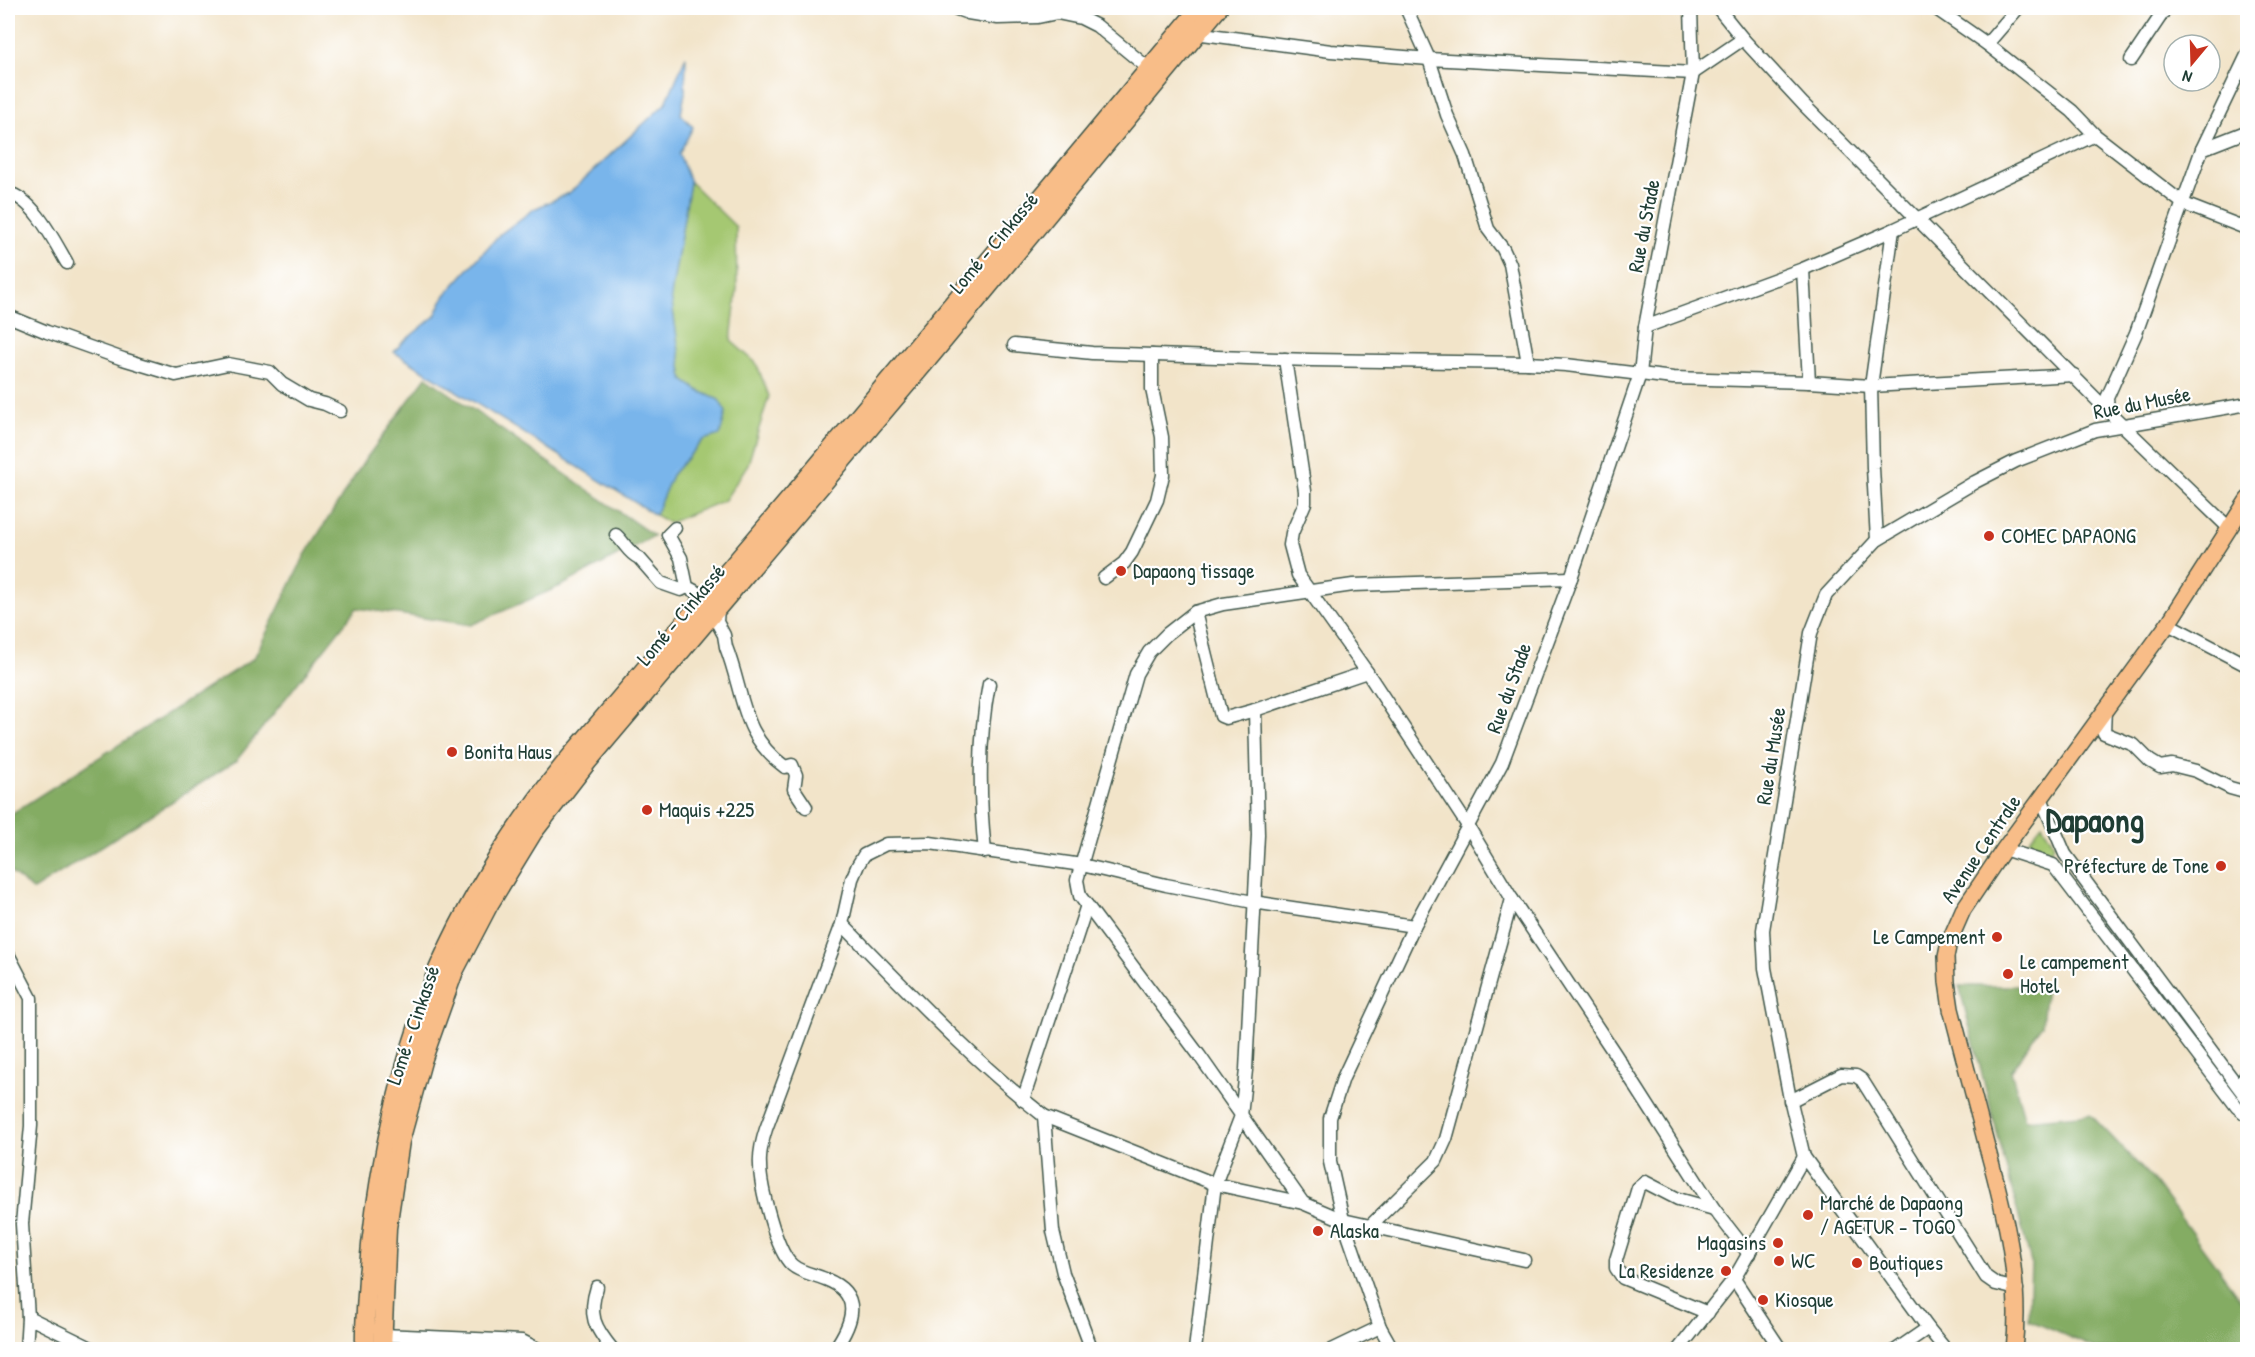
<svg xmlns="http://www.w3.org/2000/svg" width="2255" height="1357" viewBox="0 0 2255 1357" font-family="'Patrick Hand',sans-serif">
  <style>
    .green { fill: #a5c872; stroke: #628253; stroke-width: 1.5 }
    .forest { fill: #84ac64; stroke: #52744c; stroke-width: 1.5 }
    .water { fill: #79b5eb; stroke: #4c7990; stroke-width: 1.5 }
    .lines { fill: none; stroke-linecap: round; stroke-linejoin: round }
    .minor-casing { stroke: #3f564a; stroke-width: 15 }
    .major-casing { stroke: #3f564a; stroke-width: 18 }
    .highway-casing { stroke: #3f564a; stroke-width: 21 }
    .minor { stroke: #fff; stroke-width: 12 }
    .major { stroke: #f8bd88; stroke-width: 15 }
    .highway { stroke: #f8bd88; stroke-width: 18 }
    .poi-dot { fill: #c8321e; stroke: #fff; stroke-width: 2 }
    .labels { text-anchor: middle; stroke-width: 4.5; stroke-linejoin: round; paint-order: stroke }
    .street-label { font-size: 21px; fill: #1f3d34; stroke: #fff }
    .poi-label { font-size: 21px; fill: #1f3d34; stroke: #fff; text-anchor: start }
    .town-label { font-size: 33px; font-weight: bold; fill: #1f3d34; stroke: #fff }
  </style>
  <rect width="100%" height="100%" fill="#fff"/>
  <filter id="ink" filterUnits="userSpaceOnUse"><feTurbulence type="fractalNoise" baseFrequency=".0167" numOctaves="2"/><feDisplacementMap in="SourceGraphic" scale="12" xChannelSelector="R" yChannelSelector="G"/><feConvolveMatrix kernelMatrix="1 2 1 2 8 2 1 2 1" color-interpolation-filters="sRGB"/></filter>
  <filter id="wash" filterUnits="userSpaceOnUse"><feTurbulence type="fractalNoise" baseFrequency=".008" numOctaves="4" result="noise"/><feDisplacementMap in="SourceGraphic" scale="24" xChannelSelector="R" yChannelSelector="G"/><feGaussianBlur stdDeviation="1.35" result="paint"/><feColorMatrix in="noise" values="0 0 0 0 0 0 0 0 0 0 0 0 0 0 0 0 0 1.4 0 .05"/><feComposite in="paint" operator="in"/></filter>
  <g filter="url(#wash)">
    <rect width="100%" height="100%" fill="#f2e4c9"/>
    <g class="green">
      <path d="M690,182L736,227L737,288L731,341L756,363L769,396L748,464L725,500L669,523L655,515L672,475L703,440L719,400L699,391L683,380L671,296Z"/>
      <path d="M2042,824L2054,844L2051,850C2044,853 2033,850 2028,844L2029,840Z"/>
    </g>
    <g class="forest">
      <path d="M426,377L654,536L563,585L471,625L357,608L236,761L33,890L8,870V816L254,658L305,555L365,460Z"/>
      <path d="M1959,986H2046L2042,1025L2011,1071L2025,1120L2090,1114L2153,1180L2247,1308V1349H2097L2029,1320L2031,1263Z"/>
    </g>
    <path class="water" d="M686,56L685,93L681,114L693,127L679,154L690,182L671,296L683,380L699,391L719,400L726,412L720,435L703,440L672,475L655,515L394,352L402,343L435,316L445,295L499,235L534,209L569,193L666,103Z"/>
  </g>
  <g filter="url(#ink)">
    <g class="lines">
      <g class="minor-casing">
        <g id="minor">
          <path d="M954,8L968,13L998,18L1038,17L1057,13L1081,18L1097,26L1148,68"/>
          <path d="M1406,8L1429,59L1447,115L1465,155L1488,229L1503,249L1510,264L1528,363"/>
          <path d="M1718,8L1743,39L1803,104L2108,411L2229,528"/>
          <path d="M1935,8L1987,44L2072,111L2095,135"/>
          <path d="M1195,33L1331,51L1429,59L1693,73L1743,39"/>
          <path d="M1987,44L2018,8"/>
          <path d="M2131,60L2166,8"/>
          <path d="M2202,149L2248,53"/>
          <path d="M8,193C34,199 54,241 67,263"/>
          <path d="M1803,269L1809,382"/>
          <path d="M8,316L47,332L123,359L176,375L228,364L270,372L282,384L309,400L325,404L340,411"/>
          <path d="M1645,327L1803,269L1893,230L2095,135L2184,204L2248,229"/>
          <path d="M1014,345L1092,353L1311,360L1528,363L1566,365L1673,378L1809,382L1871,386L2074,375"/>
          <path d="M1285,359L1305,491V503L1292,533L1290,545L1298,575L1367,672L1468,826L1512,899L1615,1054L1714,1209L1749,1254"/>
          <path d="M2108,411L2107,398L2136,333L2202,149L2248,131"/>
          <path d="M675,528L668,535L681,558L687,587L706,597"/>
          <path d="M616,535C625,543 628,553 639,558L661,583L681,590L687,587"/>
          <path d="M1877,540L1873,468L1871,386L1893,230"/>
          <path d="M1104,578L1124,563L1132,552L1157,500L1163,475L1162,437L1152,389V355"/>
          <path d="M718,607L717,622L724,635L726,647C744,693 741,736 785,767L792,765L796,775L794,789L806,807"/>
          <path d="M1195,612L1221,716L1226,718L1255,710"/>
          <path d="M2168,624L2248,666"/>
          <path d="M2105,708L2104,733L2134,745L2150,761L2160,767L2172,765L2196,771L2230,788L2248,793"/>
          <path d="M2041,798L2065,854L2248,1100"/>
          <path d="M2004,849L2053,865L2237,1107L2248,1116"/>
          <path d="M985,852C979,795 978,740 989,684"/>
          <path d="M842,924C907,990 971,1059 1044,1116L1215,1184L1303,1203"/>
          <path d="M8,954L31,998V1126L22,1224L28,1317L26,1350"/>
          <path d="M2238,1086L2248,1072"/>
          <path d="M1023,1100L1087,905"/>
          <path d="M1790,1101L1841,1075L1856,1076L1862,1080L1986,1277L1996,1284L2017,1289"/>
          <path d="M1044,1116L1053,1231L1063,1273L1092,1350"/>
          <path d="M1371,1225L1436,1161L1446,1139L1512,899"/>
          <path d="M1524,1260L1343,1220L1303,1203L1199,1055L1080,896L1077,880L1136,674L1149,652L1167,634L1195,612L1223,604L1353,585L1571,578"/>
          <path d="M1734,1279L1781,1350"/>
          <path d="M597,1287C588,1315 594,1327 613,1350"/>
          <path d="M1708,1313L1623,1278L1616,1268V1260L1638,1188L1645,1182L1678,1199L1714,1209"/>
          <path d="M28,1317L95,1350"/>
          <path d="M382,1335L522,1341L540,1350"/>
          <path d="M834,1350C853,1323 864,1294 825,1279C814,1274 801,1273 792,1265C776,1251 760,1186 760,1165C759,1152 762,1141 766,1129L842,924L852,879L858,865L864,855L886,844L930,843L1082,865L1166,885L1253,902L1414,926"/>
          <path d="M1195,1350L1215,1184L1241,1116L1246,1070L1258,835L1255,710L1367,672"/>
          <path d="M1332,1350L1380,1327"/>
          <path d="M1393,1350L1380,1327L1343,1220L1330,1162V1118L1343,1078L1414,926L1502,763L1571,578L1640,374L1645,327L1693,73L1691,8"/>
          <path d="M1678,1350L1734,1279L1804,1157"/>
          <path d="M1896,1350L1928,1328"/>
          <path d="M1946,1350L1928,1328L1804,1157L1789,1094L1765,968L1763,930L1811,633L1826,595L1877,540L1975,482L2016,461L2095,430L2248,404"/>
        </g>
      </g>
      <g class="major-casing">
        <path id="major" d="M2014,1350C2022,1280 2005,1213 1987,1147C1975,1101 1963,1055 1951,1009L1947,982L1946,957L1949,942L1963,910L2004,849L2168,624L2248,499"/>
      </g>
      <g class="highway-casing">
        <g id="highway">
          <path d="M365,1350C364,1325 367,1301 368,1277C375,1189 391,1104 420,1020C427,1002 432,982 440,965C474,889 520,818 573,754L795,493L1200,8"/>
          <path d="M382,1350L387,1228L400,1141L422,1061L454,971L489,904L533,832L587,762L932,354L1218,8"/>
        </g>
      </g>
      <use href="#minor" class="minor"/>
      <use href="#major" class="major"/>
      <use href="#highway" class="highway"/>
    </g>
  </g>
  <g class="poi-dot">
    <circle cx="1989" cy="536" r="6"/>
    <circle cx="1121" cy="571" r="6"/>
    <circle cx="452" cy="752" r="6"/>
    <circle cx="647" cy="810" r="6"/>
    <circle cx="2221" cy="866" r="6"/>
    <circle cx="1997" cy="937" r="6"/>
    <circle cx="2008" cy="974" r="6"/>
    <circle cx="1808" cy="1215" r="6"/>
    <circle cx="1318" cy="1231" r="6"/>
    <circle cx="1778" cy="1243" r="6"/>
    <circle cx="1779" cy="1261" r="6"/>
    <circle cx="1857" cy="1263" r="6"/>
    <circle cx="1726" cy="1271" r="6"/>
    <circle cx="1763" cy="1300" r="6"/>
  </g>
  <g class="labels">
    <g class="street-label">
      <text transform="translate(1644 226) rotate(-79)" y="7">Rue du Stade</text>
      <text transform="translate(994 243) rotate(-50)" y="7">Lomé - Cinkassé</text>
      <text transform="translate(2142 403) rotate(-11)" y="7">Rue du Musée</text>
      <text transform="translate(681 615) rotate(-50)" y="7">Lomé - Cinkassé</text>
      <text transform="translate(1509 688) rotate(-70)" y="7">Rue du Stade</text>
      <text transform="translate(1771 756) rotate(-81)" y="7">Rue du Musée</text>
      <text transform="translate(1981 849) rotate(-56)" y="7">Avenue Centrale</text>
      <text transform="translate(413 1025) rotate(-71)" y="7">Lomé - Cinkassé</text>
    </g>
    <g class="poi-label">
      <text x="2001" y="543">COMEC DAPAONG</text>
      <text x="1133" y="578">Dapaong tissage</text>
      <text x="464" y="759">Bonita Haus</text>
      <text x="659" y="817">Maquis +225</text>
      <text x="2209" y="873" text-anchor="end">Préfecture de Tone</text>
      <text x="1985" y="944" text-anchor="end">Le Campement</text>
      <text x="2020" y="969">Le campement<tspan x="2020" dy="24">Hotel</tspan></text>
      <text x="1820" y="1210">Marché de Dapaong<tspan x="1820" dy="24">/ AGETUR - TOGO</tspan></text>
      <text x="1330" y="1238">Alaska</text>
      <text x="1766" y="1250" text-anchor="end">Magasins</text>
      <text x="1791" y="1268">WC</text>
      <text x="1869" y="1270">Boutiques</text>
      <text x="1714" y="1278" text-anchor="end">La Residenze</text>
      <text x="1775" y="1307">Kiosque</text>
    </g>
    <g class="town-label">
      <text x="2095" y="832">Dapaong</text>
    </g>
  </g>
  <rect width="2255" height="1357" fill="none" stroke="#fff" stroke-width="30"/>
  <g transform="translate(2192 63) rotate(199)"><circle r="28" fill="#ffffff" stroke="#a5b1ae" stroke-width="1.5"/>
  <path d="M0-4.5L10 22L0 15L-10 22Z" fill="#c8321e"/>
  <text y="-9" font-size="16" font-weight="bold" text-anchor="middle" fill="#1f3d34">N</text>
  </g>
</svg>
